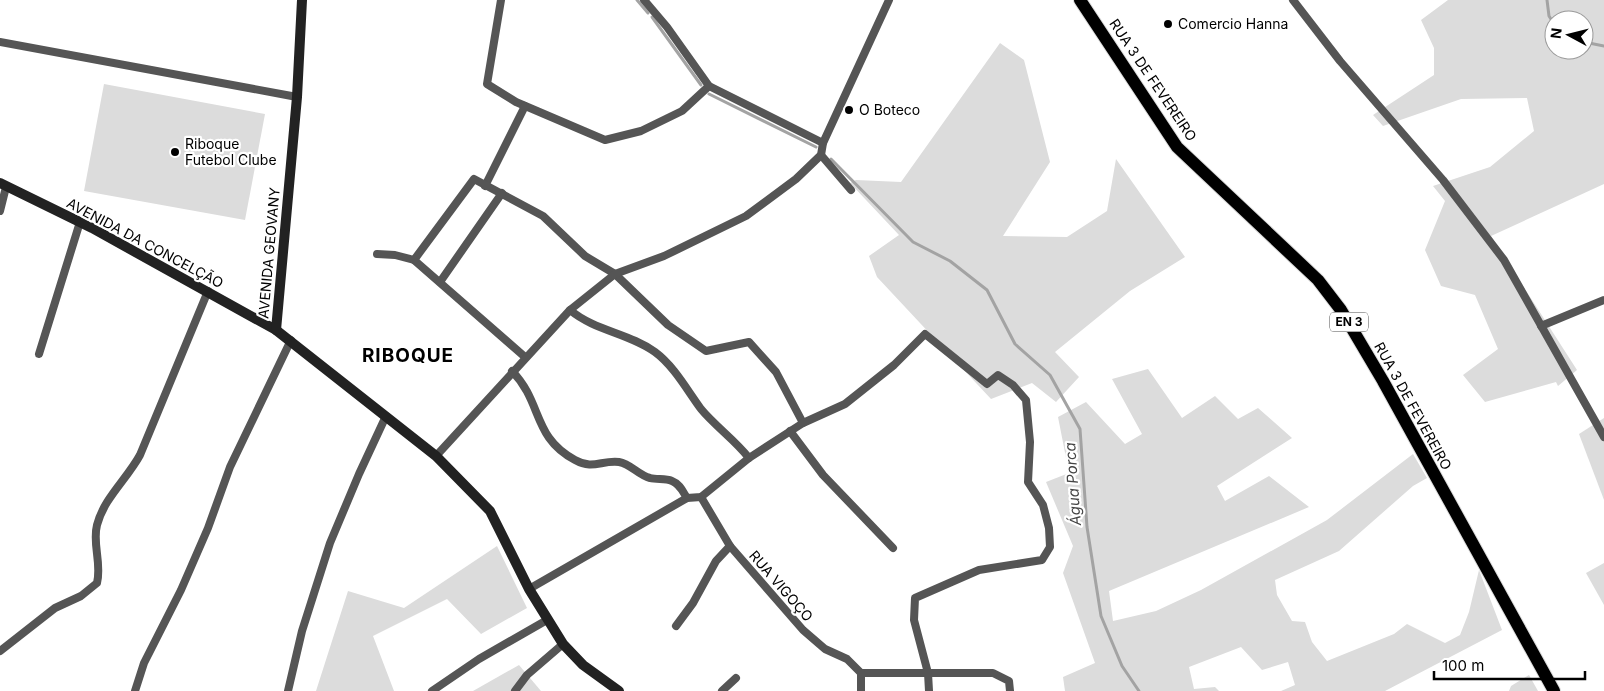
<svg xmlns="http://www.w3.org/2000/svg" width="1604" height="691" viewBox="0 0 1604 691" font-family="Inter,sans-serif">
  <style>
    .green { fill: #dcdcdc; fill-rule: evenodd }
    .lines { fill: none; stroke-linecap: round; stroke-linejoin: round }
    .stream { stroke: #a3a3a3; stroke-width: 3 }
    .primary-casing { stroke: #dbdbdb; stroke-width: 14 }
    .street { stroke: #555; stroke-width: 8 }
    .secondary { stroke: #222; stroke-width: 10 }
    .primary { stroke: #000; stroke-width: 12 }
    .poi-dot { fill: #000; stroke: #fff; stroke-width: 2 }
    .labels { text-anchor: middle; stroke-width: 4.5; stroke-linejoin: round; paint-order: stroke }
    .shield { fill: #fff; stroke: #4c4c4c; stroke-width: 1 }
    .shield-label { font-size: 12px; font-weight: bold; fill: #000 }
    .poi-label { font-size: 14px; fill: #000; stroke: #fff; text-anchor: start }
    .street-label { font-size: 14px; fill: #000; stroke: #fff }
    .water-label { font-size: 15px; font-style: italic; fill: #444; stroke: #fff }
    .district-label { font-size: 19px; font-weight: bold; letter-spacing: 1px; fill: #000; stroke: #fff }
  </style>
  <rect width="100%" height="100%" fill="#fff"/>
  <g class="green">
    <path d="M1448,0H1604V184L1491,236L1577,370L1558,386L1556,382L1485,402L1463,375L1498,349L1475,295L1441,286L1425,250L1445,201L1433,186L1490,167L1534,131L1527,98L1461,99L1383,126L1373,115L1434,75V48L1421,20ZM1554,20H1584V50H1554Z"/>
    <path d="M1000,43L1024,60L1050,162L1003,236L1067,237L1107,211L1116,159L1185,257L1130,291L1055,352L1079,377L1056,402L1032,383L991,399L877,277L869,256L899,235L850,183L856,180L901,182Z"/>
    <path d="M104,84L265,114L245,220L84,191Z"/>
    <path d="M1148,369L1182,418L1215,396L1238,419L1258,408L1292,438L1217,486L1225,501L1269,476L1309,507L1109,591L1113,621L1156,611L1201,590L1327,520L1413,454L1427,478L1413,486L1339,551L1275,580L1277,595L1292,621L1305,622L1312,642L1327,661L1394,634L1407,624L1445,643L1460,635L1469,612L1479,570L1502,630L1385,691H1281L1295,685L1288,662L1262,670L1241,647L1189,667L1194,689L1215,687L1219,691H1065L1063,677L1095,663L1063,573L1073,546L1046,482L1069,473L1058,417L1086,402L1125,444L1142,434L1112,379Z"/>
    <path d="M1604,418V500L1579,434Z"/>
    <path d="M497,546L527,608L481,634L447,599L373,636L394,691H316L348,591L404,608Z"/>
    <path d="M1604,563V605L1586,573Z"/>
    <path d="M519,665L541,691H473Z"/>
    <path d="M1529,675L1538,691H1509L1511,686Z"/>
  </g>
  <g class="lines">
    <g class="stream">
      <path d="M637,0L648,13"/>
      <path d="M1547,0L1549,16L1554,24"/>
      <path d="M652,17L701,85"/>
      <path d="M1584,42L1604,46"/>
      <path d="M709,94L816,147"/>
      <path d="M831,159L913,242L950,261L987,290L1015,344L1050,375L1080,429L1087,527L1101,616L1122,666L1139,691"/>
    </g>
    <g class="primary-casing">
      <path id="primary" d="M1080,0L1177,147L1318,280L1341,310L1383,381L1554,691"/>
    </g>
    <g class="street">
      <path d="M501,0L487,84L516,102L605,140L641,131L682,111L709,86"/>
      <path d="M644,0L667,27L709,86L823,143"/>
      <path d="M1293,0L1340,61L1443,180L1504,260L1604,437"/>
      <path d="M0,42L297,97"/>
      <path d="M821,155L851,190"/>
      <path d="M485,186L525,106"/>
      <path d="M0,211L6,187"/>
      <path d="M377,254L395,255L414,260L525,357"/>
      <path d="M414,260L474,179L543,216L585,256L615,274L668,325L706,351L749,342L776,372L803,423"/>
      <path d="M440,282L502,193"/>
      <path d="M570,310C595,331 629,333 655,352C674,366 687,390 701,409C715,426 735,440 749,458"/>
      <path d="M1541,326L1604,300"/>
      <path d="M39,354L80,222"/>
      <path d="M512,371C543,403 532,437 575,460C593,470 601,460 619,462C631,464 638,475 650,478C657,480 665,478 672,481C680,484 683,492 687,498"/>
      <path d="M790,431L823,475L893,548"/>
      <path d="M436,456L570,310L615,274L664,256L746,216L796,179L821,155L823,143L889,0"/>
      <path d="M701,497L730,546L803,630L825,649L847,659L861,673"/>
      <path d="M529,589L687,498L701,497L749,458L803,423L845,404L894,365L925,334L987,384L998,375L1013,385L1026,400L1030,442L1028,482L1043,505L1049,528L1050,547L1042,560L979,570L915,598L914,620L928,673L929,691"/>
      <path d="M676,626L693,603L716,561L730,546"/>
      <path d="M0,651L55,608L81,596L97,583C102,563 92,544 97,525C104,498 127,479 140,455L208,291"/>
      <path d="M861,673H993L1009,681L1010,691"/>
      <path d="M861,673V691"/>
      <path d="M135,691L144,663L181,590L208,528L230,467L291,340"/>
      <path d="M288,691L302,631L330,543L359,474L386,416"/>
      <path d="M432,691L479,659L547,620"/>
      <path d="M515,691L527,675L563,644"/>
      <path d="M722,691L736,678"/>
    </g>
    <g class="secondary">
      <path d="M0,183L92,228L276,330L436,456L490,511L529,589L563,644L583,665L619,691"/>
      <path d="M276,330L297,97L302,0"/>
    </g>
    <use href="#primary" class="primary"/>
  </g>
  <g class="poi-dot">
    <circle cx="1168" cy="24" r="5"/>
    <circle cx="849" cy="110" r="5"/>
    <circle cx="175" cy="152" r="5"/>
  </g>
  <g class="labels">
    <rect class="shield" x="1330" y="312.5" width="38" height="19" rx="4"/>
    <g class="shield-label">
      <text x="1349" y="326">EN 3</text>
    </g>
    <g class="poi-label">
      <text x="1178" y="29">Comercio Hanna</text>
      <text x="859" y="115">O Boteco</text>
      <text x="185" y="149">Riboque<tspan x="185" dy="16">Futebol Clube</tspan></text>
    </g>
    <g class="street-label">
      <text transform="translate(1153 80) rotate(56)" y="5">RUA 3 DE FEVEREIRO</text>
      <text transform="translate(145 243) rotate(28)" y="5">AVENIDA DA CONCELÇÃO</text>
      <text transform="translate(269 253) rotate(-85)" y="5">AVENIDA GEOVANY</text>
      <text transform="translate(1413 406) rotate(61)" y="5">RUA 3 DE FEVEREIRO</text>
      <text transform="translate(781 586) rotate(49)" y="5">RUA VIGOÇO</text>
    </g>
    <g class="water-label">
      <text transform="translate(1073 484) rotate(-94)" y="5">Água Porca</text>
    </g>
    <g class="district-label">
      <text x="408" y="362">RIBOQUE</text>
    </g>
  </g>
  <g transform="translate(1569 35) rotate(277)"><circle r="24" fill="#ffffff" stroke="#999999"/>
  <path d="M0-4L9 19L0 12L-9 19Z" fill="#000000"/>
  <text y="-8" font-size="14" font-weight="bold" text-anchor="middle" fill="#000000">N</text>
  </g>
  <path d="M1434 671v8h151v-8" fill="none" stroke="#000000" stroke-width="2.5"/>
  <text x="1442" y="671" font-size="15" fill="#000000" stroke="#ffffff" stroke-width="4" paint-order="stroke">100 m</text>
</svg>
